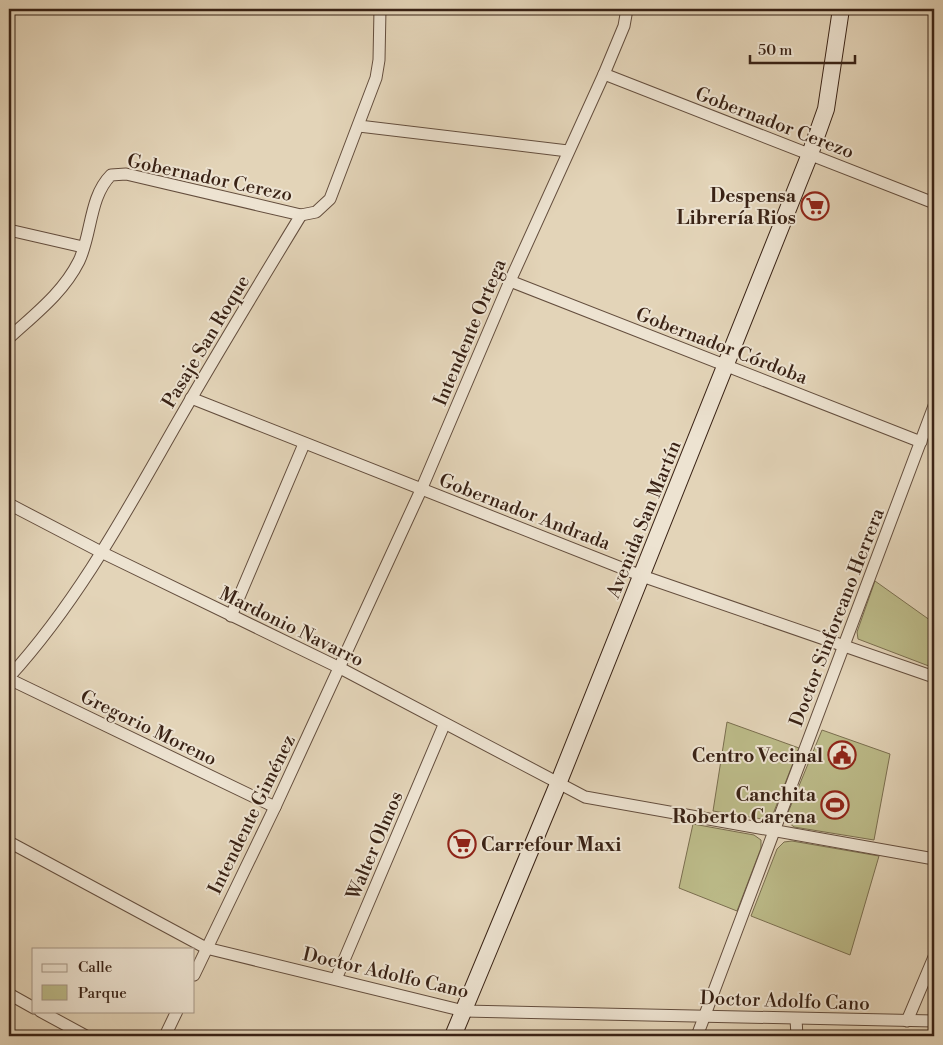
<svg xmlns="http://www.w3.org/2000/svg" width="943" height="1045" viewBox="0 0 943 1045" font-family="'Libre Bodoni',serif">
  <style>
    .green { fill: #bcbb89; stroke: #7a6e4f }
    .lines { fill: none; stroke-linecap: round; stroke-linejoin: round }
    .street-casing { stroke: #644e3e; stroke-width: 13 }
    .secondary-casing { stroke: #392215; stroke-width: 18 }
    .street { stroke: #ede3d1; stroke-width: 11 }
    .secondary { stroke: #ede3d1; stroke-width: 16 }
    .labels { text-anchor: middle; stroke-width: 4; stroke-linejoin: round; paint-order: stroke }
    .street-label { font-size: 19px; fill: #392215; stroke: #ede3d1 }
    .poi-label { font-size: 19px; font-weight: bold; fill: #392215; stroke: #ede3d1; text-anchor: end }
  </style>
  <rect width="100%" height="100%" fill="#e3d4b8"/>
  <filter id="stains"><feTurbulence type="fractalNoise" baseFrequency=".004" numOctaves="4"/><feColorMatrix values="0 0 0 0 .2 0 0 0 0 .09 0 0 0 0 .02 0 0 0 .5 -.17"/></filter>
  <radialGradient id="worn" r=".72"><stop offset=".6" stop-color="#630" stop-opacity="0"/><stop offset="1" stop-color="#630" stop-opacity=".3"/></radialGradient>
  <g class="green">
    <path d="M875,581L934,623V668L858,639L857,632Z"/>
    <path d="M727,722L799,748L773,814L768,820L713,811Z"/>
    <path d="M822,730L890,754L874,840L794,827L788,822L787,815Z"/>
    <path d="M693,824L754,835L761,840V848L737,911L679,888Z"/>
    <path d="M792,841L879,856L850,955L751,916L777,849L784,842Z"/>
  </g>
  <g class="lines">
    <g class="street-casing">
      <g id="street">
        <path d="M604,74L934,203"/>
        <path d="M359,126L568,151"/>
        <path d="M9,230L83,247"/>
        <path d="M510,281L921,442"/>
        <path d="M9,338C35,314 63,293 79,261C92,234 89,197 111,175L126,174L301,215L316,212L330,199L376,78L379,60L380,9"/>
        <path d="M191,398L642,576L934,677"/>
        <path d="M9,504L103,553L340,668L585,797L934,859"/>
        <path d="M231,616L304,444"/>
        <path d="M9,677C79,600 126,512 177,423C217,353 259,284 301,215"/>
        <path d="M9,679L275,807"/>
        <path d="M9,842L206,948L464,1011L934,1021"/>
        <path d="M194,975L275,807L421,490L510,281L604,74L624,26L627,9"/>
        <path d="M336,979L444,725"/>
        <path d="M9,994L34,1008"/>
        <path d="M40,1011L86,1036"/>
        <path d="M796,1019L797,1036"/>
        <path d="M907,1021L934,957"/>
        <path d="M165,1036L177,1011"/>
        <path d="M697,1036L934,406"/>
      </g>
    </g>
    <g class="secondary-casing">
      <path id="secondary" d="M453,1036L558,784L810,154L826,109L841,9"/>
    </g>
    <use href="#street" class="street"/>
    <use href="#secondary" class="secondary"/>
  </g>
  <defs>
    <g id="supermarket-ring" transform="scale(1.4375)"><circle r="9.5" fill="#ede3d1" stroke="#8f2418" stroke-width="1.5"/><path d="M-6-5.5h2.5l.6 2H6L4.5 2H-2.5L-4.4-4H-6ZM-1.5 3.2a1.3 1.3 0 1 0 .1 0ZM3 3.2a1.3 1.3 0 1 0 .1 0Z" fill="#8f2418"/></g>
    <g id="civic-ring" transform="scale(1.4375)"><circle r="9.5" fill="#ede3d1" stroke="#8f2418" stroke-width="1.5"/><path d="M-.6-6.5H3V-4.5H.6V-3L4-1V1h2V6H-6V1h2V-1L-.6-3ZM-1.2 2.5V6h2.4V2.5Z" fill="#8f2418"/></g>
    <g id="stadium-ring" transform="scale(1.4375)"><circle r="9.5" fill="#ede3d1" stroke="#8f2418" stroke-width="1.5"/><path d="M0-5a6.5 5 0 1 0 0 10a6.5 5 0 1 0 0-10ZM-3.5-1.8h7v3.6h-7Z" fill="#8f2418"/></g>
  </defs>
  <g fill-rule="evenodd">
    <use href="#supermarket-ring" x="815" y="206"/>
    <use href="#civic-ring" x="842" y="755"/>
    <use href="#stadium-ring" x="835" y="805"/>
    <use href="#supermarket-ring" x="462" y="844"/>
  </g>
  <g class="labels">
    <g class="street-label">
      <text transform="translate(775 122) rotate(21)" y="7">Gobernador Cerezo</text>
      <text transform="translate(210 177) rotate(12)" y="7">Gobernador Cerezo</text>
      <text transform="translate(469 332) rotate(-67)" y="7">Intendente Ortega</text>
      <text transform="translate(205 341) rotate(-59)" y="7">Pasaje San Roque</text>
      <text transform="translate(722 345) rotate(21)" y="7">Gobernador Córdoba</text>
      <text transform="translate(525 511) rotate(21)" y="7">Gobernador Andrada</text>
      <text transform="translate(643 519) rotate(-68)" y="7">Avenida San Martín</text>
      <text transform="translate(836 617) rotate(-69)" y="7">Doctor Sinforeano Herrera</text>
      <text transform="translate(292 626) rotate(26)" y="7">Mardonio Navarro</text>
      <text transform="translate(149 727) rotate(26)" y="7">Gregorio Moreno</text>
      <text transform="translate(251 814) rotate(-64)" y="7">Intendente Giménez</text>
      <text transform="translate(374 845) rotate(-67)" y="7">Walter Olmos</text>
      <text transform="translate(386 972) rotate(13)" y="7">Doctor Adolfo Cano</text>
      <text transform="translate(785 1000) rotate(2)" y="7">Doctor Adolfo Cano</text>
    </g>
    <g class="poi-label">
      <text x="796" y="202">Despensa<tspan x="796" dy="22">Librería Rios</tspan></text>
      <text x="823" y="762">Centro Vecinal</text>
      <text x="816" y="801">Canchita<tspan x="816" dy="22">Roberto Carena</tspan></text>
      <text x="481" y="851" text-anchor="start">Carrefour Maxi</text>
    </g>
  </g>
  <rect width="943" height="1045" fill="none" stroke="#e3d4b8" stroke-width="30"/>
  <rect x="10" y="10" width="923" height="1025" fill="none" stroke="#392215" stroke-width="2.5"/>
  <rect x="15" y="15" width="913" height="1015" fill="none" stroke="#392215"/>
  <rect x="32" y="948" width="162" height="65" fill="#ede3d1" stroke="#a59686"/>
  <rect x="42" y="964" width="25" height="8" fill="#ede3d1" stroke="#a59686"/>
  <text x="78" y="972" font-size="15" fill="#392215">Calle</text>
  <rect x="42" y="985" width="25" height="15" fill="#bcbb89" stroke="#a59686"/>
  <text x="78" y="998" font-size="15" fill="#392215">Parque</text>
  <path d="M750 55v8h105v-8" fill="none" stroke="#392215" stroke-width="2.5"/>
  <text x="758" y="55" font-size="15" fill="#392215" stroke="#ede3d1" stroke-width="4" paint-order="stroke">50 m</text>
  <rect width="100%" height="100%" filter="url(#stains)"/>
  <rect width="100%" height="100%" fill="url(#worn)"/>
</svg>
